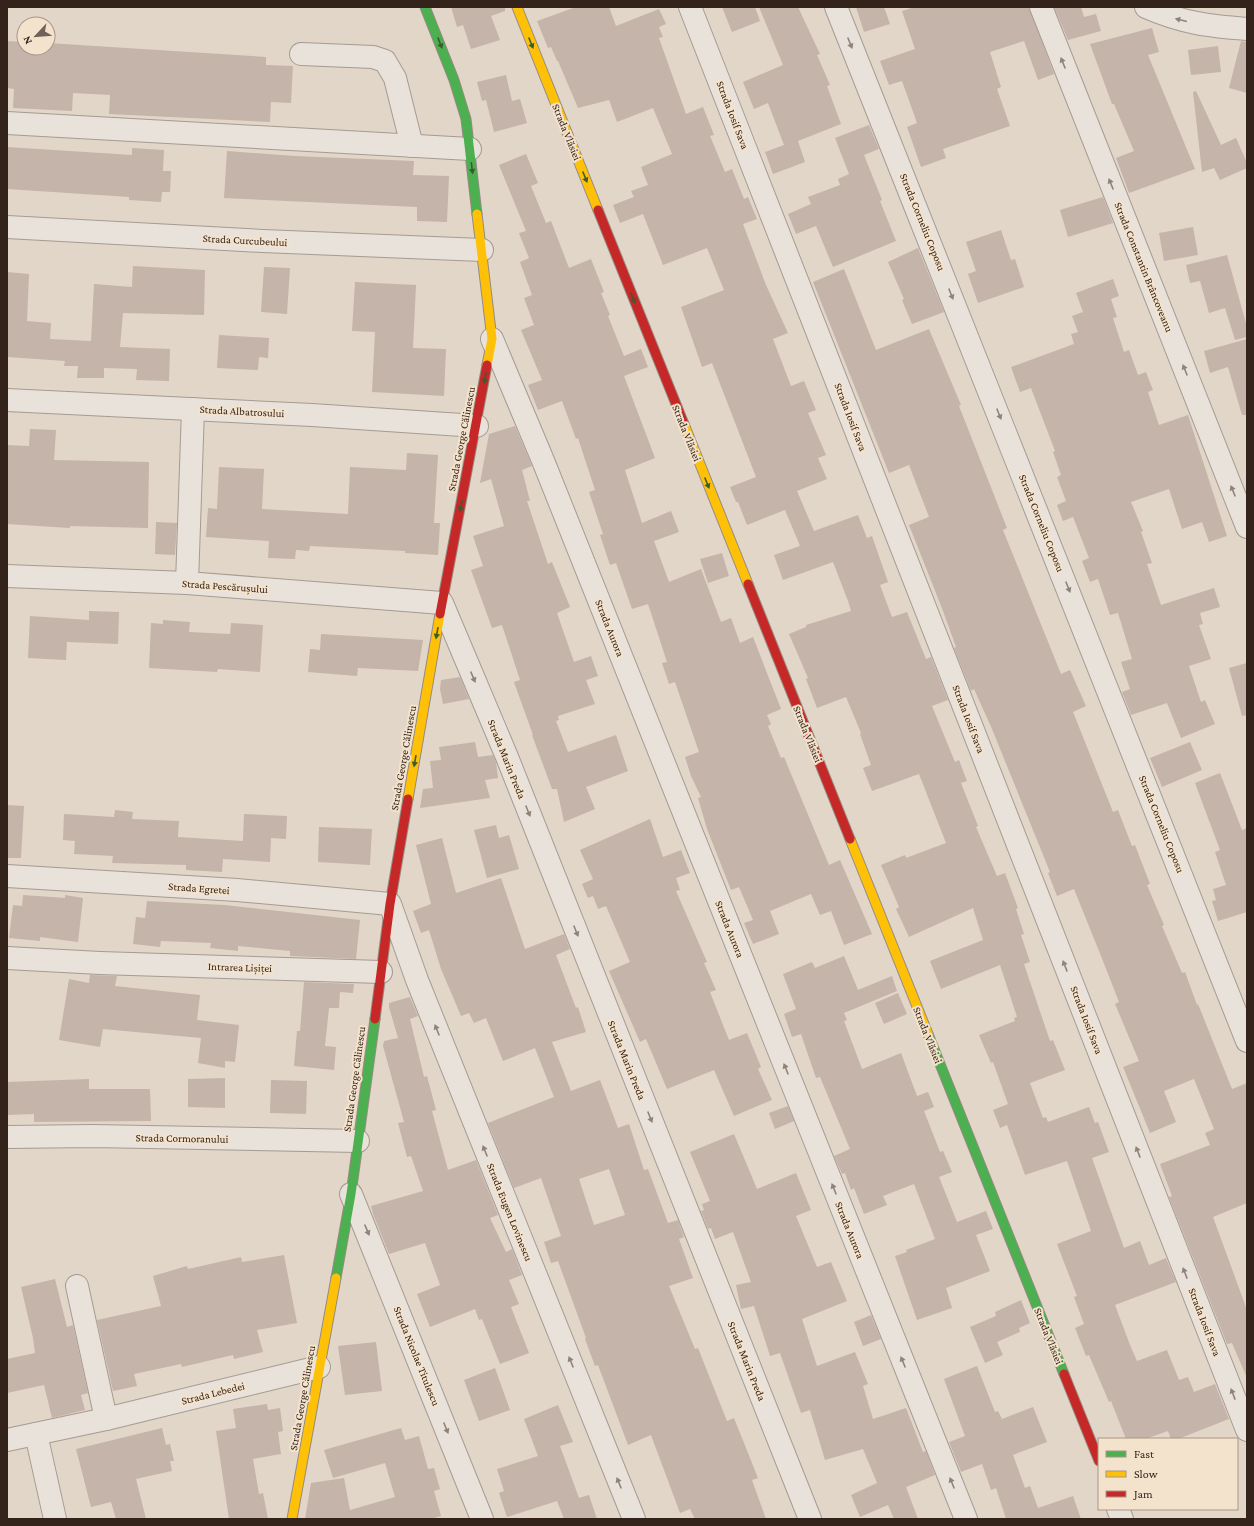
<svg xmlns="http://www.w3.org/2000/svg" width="1254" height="1526" viewBox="0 0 1254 1526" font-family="'Crimson Pro',serif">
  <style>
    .building { fill: #c5b4a9; fill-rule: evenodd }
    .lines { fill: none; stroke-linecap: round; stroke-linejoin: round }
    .street-casing { stroke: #a69b92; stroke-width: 24 }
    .fast-casing { stroke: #968b82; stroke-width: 11 }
    .slow-casing { stroke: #968b82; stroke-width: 11 }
    .jam-casing { stroke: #968b82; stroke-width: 11 }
    .street { stroke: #e9e2da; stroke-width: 22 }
    .fast { stroke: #4caf50; stroke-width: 9 }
    .slow { stroke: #ffc107; stroke-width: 9 }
    .jam { stroke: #c62828; stroke-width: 9 }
    .oneway { fill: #8e827a }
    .oneway2 { fill: #3d5b30 }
    .labels { text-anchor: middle; stroke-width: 4; stroke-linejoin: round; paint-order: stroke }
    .street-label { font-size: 11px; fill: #33231b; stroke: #f4e3cc }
  </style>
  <rect width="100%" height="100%" fill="#e2d6c8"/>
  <g class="building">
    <path d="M451,7H505V11L491,16L500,40L471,49L463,25L457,27Z"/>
    <path d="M576,7H609L616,26L659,9L666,24L659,27L663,37L659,38L686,114L703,107L714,135L710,136L725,172L732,169L744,199L748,197L757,219L743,224L766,285L788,333L773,339L791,386L804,381L816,410L808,413L826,455L818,458L827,479L797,491L814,531L858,515L867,538L872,536L888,582L880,585L892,617L907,612L926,659L931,657L948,700L932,706L955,762L959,760L967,781L961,783L978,826L976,827L997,876L1005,873L1018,908L1016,909L1024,934L1021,935L1030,962L1024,964L1050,1041L1053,1040L1065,1070L1030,1083L1043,1118L1046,1117L1048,1122L1089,1107L1095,1123L1098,1122L1109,1152L1092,1158L1124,1248L1140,1241L1149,1265L1166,1258L1176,1282L1115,1305L1130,1345L1137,1361L1167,1350L1179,1380L1188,1377L1194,1392L1215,1384L1229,1419L1178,1439H1171L1168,1431L1145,1439H1126L1111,1401L1109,1402L1089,1355L1086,1356L1075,1328L1084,1324L1074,1297L1077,1296L1057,1244L1091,1231L1067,1161L1025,1175L1007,1125L1000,1128L993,1110L1008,1104L993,1062L991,1063L979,1035L1015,1021L1014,1018L1017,1017L1000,965L941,989L930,961L983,940L973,908L909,937L896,909L899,907L881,865L905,855L906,858L946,843L919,774L872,791L863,768L871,765L860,734L861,733L846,697L817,708L806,679L808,678L789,634L806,627V625L851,611L848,601L833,562L783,580L774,555L800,546L785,510L747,525L738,502H736L730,487L756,477L712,363L702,367L681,307L724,290L707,248L663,265L643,214L620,223L613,205L634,197L631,191L648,185L641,167L672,154L653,108L617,122L609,100L578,108L558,61H557L551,47L548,48L537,21Z"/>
    <path d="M722,7H755L760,21L732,32Z"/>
    <path d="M759,7H798L820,54L817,55L830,85L827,86L841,124L798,141L805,162L773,174L765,152L784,145L768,103L754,109L743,82L783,65Z"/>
    <path d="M856,7H884L890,24L864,32Z"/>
    <path d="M915,7H1029L1054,74L1038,80L1024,41L990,52L1001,87L997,89L1010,126L943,149L946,158L921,167L907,127L917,123L902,81L889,85L880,61L915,49L902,11Z"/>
    <path d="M1054,7H1081L1084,17L1096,14L1101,31L1068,40Z"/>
    <path d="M1152,28L1159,52L1148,55L1195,169L1129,193L1116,158L1134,151L1114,104H1112L1090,44Z"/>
    <path d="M7,41L24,42V48H48V43L266,57V65L293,66L291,103L271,102L270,122L109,114L110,95L73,93L72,111L13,108L14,89L7,88Z"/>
    <path d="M1241,41L1247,42V93L1229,88Z"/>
    <path d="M1218,46L1221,72L1191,75L1188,50Z"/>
    <path d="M506,75L512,101L520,99L527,123L494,132L486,100L482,101L477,82Z"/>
    <path d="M1196,91L1221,145L1236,138L1247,163V168L1220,180L1214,168L1202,172L1193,92Z"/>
    <path d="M869,125L879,149L864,155L882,200L880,201L896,241L833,267L816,226L796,234L788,214L811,204L808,197L840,185L838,179L849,174L835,138Z"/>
    <path d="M7,147L132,155V148L164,150L163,171H171L170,192H162L161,202L129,200V197L7,189Z"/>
    <path d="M227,151L295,156L414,161L413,175L449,176L447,222L417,221V207L224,198Z"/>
    <path d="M526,154L538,183L531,186L546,223L551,221L569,268L591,259L604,292L601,293L610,315L608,316L624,356L641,349L648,367L624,376L655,458L625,470L642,523L671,511L679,532L654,541L669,582L701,569L721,622L731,618L740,643L753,637L781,709L767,715L771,724L768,726L781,758L784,757L829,865L840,860L872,934L844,945L831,911L820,915L811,894L770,911L779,934L753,944L744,923L753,920L739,887L731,890L707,829L698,798L701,797L691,776L685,757L699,752L675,682L669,684L662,663L667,662L648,604L632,609L616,563L610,565L600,535L603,534L589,492L595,490L578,438L576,439L562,401L538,410L528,385L542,380L521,330L534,325L524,298L532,295L520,262L529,258L519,233L526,231L499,165Z"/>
    <path d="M1103,197L1113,223L1068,237L1060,210Z"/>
    <path d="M1193,227L1198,255L1164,261L1159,233Z"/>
    <path d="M1001,230L1011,260L1015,259L1024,287L978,303L968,274L976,271L966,242Z"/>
    <path d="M918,248L944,312L912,324L902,300L904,299L888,262Z"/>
    <path d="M1227,255L1247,327V337L1235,340L1225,308L1209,313L1200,281L1190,283L1186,265Z"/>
    <path d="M133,266L205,270L204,315L123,313L120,347L170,349L169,381L136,380L137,369L104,368V378H77L78,366H64L65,361L7,357V272L29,274L27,321L51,323L50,339L91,341L94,284L132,287Z"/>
    <path d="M264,267L290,268L287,314L261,312Z"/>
    <path d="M844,269L876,350L929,329L961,405L959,406L1007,528L1003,530L1061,674L1070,670L1086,706L1073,712L1113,812L1118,810L1132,846L1135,845L1150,884L1147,885L1164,925L1162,926L1182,973L1185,972L1197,1005L1198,1004L1232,1089L1247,1083V1203L1213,1217L1247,1310V1378L1232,1343L1227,1344L1169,1197L1172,1196L1160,1164L1210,1145L1205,1133L1214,1129L1194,1079L1164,1091L1176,1122L1150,1133L1123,1067L1139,1061L1115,1004L1119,1002L1101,956L1074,889L1057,896L1048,873L1050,872L992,729L974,689L971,691L954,648L956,647L943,611L909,525L929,517L909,465L889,473L813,282Z"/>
    <path d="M1113,279L1119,296L1111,299L1117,317L1113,318L1124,352L1129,350L1138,375L1146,372L1153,390L1148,392L1159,425L1188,415L1227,536L1209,542L1202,522L1182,529L1169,489L1131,502L1143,531L1141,532L1152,563L1147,564L1161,605L1214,588L1220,607L1200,613L1203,624L1199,625L1211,659L1189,666L1201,702L1205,700L1215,724L1181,738L1167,703L1131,715L1122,692L1130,689L1121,662L1132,659L1118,613L1110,615L1098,579L1090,582L1082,561L1089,558L1073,517L1063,521L1057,505L1066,501L1057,477L1061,475L1053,452L1055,451L1031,388L1020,392L1011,367L1074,344L1071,334L1078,332L1072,316L1083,312L1076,293Z"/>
    <path d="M355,282L416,285L413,348L446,349L444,396L372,392L375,332L352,331Z"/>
    <path d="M219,335L269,338L268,358L259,357L258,370L217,368Z"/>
    <path d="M1247,339V415H1242L1228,367L1210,373L1204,351Z"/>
    <path d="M515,426L532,466L522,470L530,501H527L548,564L552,562L570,607L557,613L574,662L591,656L598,676L586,680L595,704L558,716L559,720L556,721L568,752L616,735L628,771L586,787L595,809L564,822L557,789H552L532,735H533L514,682L520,680L502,625L492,628L471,570L483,566L473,536L504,526L491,479L480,483L489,434Z"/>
    <path d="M30,429L56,430L54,460L149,462L148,528L70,526V528L7,524V445L29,446Z"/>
    <path d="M407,453L438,455L434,523H440L438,555L405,553V551L310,546L309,551L296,550L295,559L268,558L269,541L206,537L208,508L217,509L219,467L264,469L262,509L348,514L350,467L406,470Z"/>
    <path d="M156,522L177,523L175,555L155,554Z"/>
    <path d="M722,553L729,576L708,583L700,559Z"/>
    <path d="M89,611L119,612L118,644L67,642L66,660L28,658L30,616L89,620Z"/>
    <path d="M163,620L190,622L189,632L230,634L231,623L263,625L260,672L218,669L217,672L149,668L151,623L163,624Z"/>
    <path d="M321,634L423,640L418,671L358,668L357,676L308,672L310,649L320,650Z"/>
    <path d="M1247,663V715L1242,716L1229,668Z"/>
    <path d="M460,677L469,699L443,704L440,689L441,680Z"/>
    <path d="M475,742L478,757L493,755L496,762L498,778L485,780L490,798L420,808L423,789L433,788L430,761L441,760L439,747Z"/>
    <path d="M1190,742L1202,770L1162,787L1150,758Z"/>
    <path d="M1220,773L1242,830L1247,828V912L1218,921L1212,901L1216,900L1213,889L1226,885L1215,852L1220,850L1195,783Z"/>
    <path d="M7,805L24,806L21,858H7Z"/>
    <path d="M115,810L133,812L132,819L179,821L178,837L243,841L244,814L287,816L286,839L271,838L270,862L223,859L222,872L186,870V865L112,863L113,856L74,854L75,841L63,840L64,814L114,817Z"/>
    <path d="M650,819L663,857L681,850L690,873L676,878L680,890L676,891L707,962L704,963L716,990L710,992L729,1040L747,1033L761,1067L758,1069L772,1100L734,1116L714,1070L667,1089L646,1039L640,1042L609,971L630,962L606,906L598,909L593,896L588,898L582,884L593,879L580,850Z"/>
    <path d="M496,825L499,838L509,835L519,869L487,878L474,830Z"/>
    <path d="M319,827L372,829L370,865L318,862Z"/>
    <path d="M442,838L456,893L501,878L525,949L564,934L570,949L556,955L576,1008L578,1007L586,1032L552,1042L571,1091L600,1080L618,1128L629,1124L644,1170L648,1169L668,1223L678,1220L684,1237L679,1239L693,1278L669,1286L695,1349L698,1348L727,1421L734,1418L758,1478L752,1480L766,1519H695L690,1509L680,1513L651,1435L628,1445L598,1365L595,1366L585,1339L586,1338L558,1261L551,1263L544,1242L561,1236L541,1178L514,1188L488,1123L554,1097L535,1048L503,1061L486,1018L474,1023L469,1013L461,1016L441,969L429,930L421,933L413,911L431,904L416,845ZM609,1169L625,1215L594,1225L579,1179Z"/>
    <path d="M23,895L65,898V895L83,898L78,942L40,937V941L9,938L13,905L22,906Z"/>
    <path d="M147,901L224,905L360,920L356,959L290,956V951L238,946V951L210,948L211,943L161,941L160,947L133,944L136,917L145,918Z"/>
    <path d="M844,956L858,990L892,976L897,991L844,1013L847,1020L844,1021L862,1069L901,1053L917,1096L928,1092L934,1107L924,1111L940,1152L943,1151L952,1172L939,1177L957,1222L986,1211L993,1229L976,1235L990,1271L946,1288L952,1308L917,1320L895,1256L907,1252L906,1250L935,1239L914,1184L883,1196L887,1205L864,1214L854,1188L851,1190L845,1173L842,1174L834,1156L850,1149L820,1077L816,1078L801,1034L792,1037L784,1014L796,1009L783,974L812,962L815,968Z"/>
    <path d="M90,975L117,976L115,986L200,995L197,1020L239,1025L235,1062L225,1061V1068L198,1063L201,1038L103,1029L100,1047L59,1040L69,979L89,983Z"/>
    <path d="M304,982L354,984L353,993L340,992L339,1008H329L325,1046L336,1047L334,1070L294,1066L297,1031H300Z"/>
    <path d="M898,993L907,1014L884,1024L875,1003Z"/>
    <path d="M410,997L418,1016L410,1019L424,1077L427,1076L436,1110L432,1111L448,1170L476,1160L498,1215L490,1218L506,1252L512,1249L522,1275L509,1280L519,1304L511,1307L529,1353L500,1364L482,1319L479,1320L475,1309L430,1327L417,1294L440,1285L425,1243L389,1254L373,1214L371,1206L423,1191L411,1156L407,1157L398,1123L404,1122L383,1046L384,1041L398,1038L389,1007V1003Z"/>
    <path d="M225,1078V1108L188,1107V1079Z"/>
    <path d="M89,1079V1089H150L151,1121L34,1122V1114L7,1115V1082Z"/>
    <path d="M271,1080L307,1081L306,1114L270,1113Z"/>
    <path d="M788,1106L794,1121L775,1129L769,1113Z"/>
    <path d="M734,1134L757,1189L796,1173L811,1210L796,1216L817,1267L831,1262L847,1301L802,1319L817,1366L855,1352L868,1384L863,1386L873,1419L906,1408L923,1452L926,1451L935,1475L906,1487L918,1519H894L888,1505L860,1517L851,1495L877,1483L863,1449L825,1460L810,1410L801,1413L780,1353L770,1356L754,1306L741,1309L736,1285L751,1282L733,1232L715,1239L711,1228L708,1229L701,1211L704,1210L702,1204L710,1201L690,1152Z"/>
    <path d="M284,1255L297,1323L257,1330L263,1352L234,1359L233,1355L182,1367L181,1364L134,1374L137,1386L113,1391L97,1320L161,1306L153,1276L187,1266L188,1269L241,1257L242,1262Z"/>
    <path d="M55,1279L67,1327L73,1325L88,1393L81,1395L85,1410L52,1418L44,1385L7,1393V1359L35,1353L33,1338L21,1287Z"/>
    <path d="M1021,1300L1030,1323L1019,1328L1020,1332L997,1342L1003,1355L985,1363L970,1327L996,1316L995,1312Z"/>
    <path d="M871,1315L881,1339L863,1346L854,1322Z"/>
    <path d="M376,1342L382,1391L345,1395L338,1346Z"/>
    <path d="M977,1366L995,1412L998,1411L1002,1419L1033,1407L1047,1442L1013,1455L1025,1488L1030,1486L1038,1508L1073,1496L1081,1519H1006L996,1488L991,1490L982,1464L961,1472L949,1442L965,1436L944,1379Z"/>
    <path d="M495,1368L510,1410L479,1421L464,1380Z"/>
    <path d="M267,1404L268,1410L280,1408L283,1431L278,1432L281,1454L253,1459L259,1494L263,1493L268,1519H229L216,1431L236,1428L233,1409Z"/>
    <path d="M558,1405L573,1442L560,1446L579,1498L589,1495L597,1519H564L557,1501L507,1517L499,1493L504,1491L497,1469L538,1456L524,1419Z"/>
    <path d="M162,1428L166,1445L170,1444L174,1461H170L172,1471L136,1479L146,1519H116L111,1502L91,1507L76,1449Z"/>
    <path d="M401,1428L405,1440L419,1436L428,1469L434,1468L440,1489L434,1491L441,1516L431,1519H305L311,1483L344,1478L350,1510L395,1497L385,1463L333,1478L324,1450Z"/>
  </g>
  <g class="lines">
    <g class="street-casing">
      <g id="street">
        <path d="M690,7L1247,1430"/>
        <path d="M836,7L1247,1041"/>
        <path d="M1041,7L1247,527"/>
        <path d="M1146,7C1182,23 1209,26 1247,29"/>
        <path d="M301,54L373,57L385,61L395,78L412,146"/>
        <path d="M7,123L470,149"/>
        <path d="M7,227L263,241L482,250"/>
        <path d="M492,339L544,463L966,1519"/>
        <path d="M7,400L312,415L477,426"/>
        <path d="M7,576L187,583L442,603L507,757L810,1519"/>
        <path d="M187,583L193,409"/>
        <path d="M7,876L237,890L390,904L417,980L634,1519"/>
        <path d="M7,958L100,963L381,972"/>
        <path d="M7,1137L93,1136L358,1141"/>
        <path d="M351,1194L482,1519"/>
        <path d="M77,1286L106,1419"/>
        <path d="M36,1434L55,1519"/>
        <path d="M7,1440L106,1419L319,1367"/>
        <path d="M1118,1509L1122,1519"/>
      </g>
    </g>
    <g class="fast-casing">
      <g id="fast">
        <path d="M425,7L454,80L466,119L477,214"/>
        <path d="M928,1034L1064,1374"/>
        <path d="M336,1278L351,1194L375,1019"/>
      </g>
    </g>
    <g class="slow-casing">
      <g id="slow">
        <path d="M517,7L598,210"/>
        <path d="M477,214L492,339L487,365"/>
        <path d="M684,424L748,584"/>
        <path d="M408,799L440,614"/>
        <path d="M850,839L928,1034"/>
        <path d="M292,1519L336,1278"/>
      </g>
    </g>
    <g class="jam-casing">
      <g id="jam">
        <path d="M598,210L684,424"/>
        <path d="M748,584L850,839"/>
        <path d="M440,614L487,365"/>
        <path d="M375,1019L390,904L408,799"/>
        <path d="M1064,1374L1099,1461"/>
      </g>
    </g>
    <use href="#street" class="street"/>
    <use href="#fast" class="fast"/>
    <use href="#slow" class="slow"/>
    <use href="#jam" class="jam"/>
  </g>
  <defs><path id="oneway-solid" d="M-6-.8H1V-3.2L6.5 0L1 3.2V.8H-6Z"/></defs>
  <g class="oneway">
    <use href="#oneway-solid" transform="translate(1181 20) rotate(-166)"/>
    <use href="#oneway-solid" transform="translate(850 43) rotate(68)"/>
    <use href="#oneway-solid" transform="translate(1063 63) rotate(-112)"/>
    <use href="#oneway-solid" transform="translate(1111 184) rotate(-112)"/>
    <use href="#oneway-solid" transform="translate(951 294) rotate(68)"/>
    <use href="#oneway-solid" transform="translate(1185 370) rotate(-112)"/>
    <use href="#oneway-solid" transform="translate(999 414) rotate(68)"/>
    <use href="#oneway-solid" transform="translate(1233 491) rotate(-112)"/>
    <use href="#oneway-solid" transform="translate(1068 587) rotate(68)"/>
    <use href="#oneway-solid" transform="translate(473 677) rotate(67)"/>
    <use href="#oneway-solid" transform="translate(528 811) rotate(68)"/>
    <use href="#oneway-solid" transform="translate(576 931) rotate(68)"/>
    <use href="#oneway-solid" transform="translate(1065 966) rotate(-111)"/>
    <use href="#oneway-solid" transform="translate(437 1030) rotate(-112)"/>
    <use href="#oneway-solid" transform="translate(786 1069) rotate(-112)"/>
    <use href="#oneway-solid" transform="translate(650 1117) rotate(68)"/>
    <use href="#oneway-solid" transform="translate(485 1151) rotate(-112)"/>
    <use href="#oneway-solid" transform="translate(1138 1152) rotate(-111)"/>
    <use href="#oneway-solid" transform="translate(834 1189) rotate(-112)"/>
    <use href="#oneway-solid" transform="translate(367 1230) rotate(67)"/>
    <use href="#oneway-solid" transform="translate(1185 1273) rotate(-111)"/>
    <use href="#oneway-solid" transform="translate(571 1362) rotate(-112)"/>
    <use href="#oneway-solid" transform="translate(903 1362) rotate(-112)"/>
    <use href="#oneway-solid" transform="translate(1233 1394) rotate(-111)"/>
    <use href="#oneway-solid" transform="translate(446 1428) rotate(68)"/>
    <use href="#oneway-solid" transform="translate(619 1483) rotate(-112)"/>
    <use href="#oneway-solid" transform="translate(952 1483) rotate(-112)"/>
  </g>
  <g class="oneway2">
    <use href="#oneway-solid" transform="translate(440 43) rotate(69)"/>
    <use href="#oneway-solid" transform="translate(531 43) rotate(68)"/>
    <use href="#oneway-solid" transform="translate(472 168) rotate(83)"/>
    <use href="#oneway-solid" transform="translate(585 177) rotate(68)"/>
    <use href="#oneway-solid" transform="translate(633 298) rotate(68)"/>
    <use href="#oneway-solid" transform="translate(485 378) rotate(100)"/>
    <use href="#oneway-solid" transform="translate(707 483) rotate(68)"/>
    <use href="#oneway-solid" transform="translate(461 506) rotate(101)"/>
    <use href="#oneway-solid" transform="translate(437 633) rotate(100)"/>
    <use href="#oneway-solid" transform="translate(415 761) rotate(100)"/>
  </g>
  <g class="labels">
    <g class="street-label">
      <text transform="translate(733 115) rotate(69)" y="4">Strada Iosif Sava</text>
      <text transform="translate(567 132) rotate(68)" y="4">Strada Vlăsiei</text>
      <text transform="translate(923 222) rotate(68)" y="4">Strada Corneliu Coposu</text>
      <text transform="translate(245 240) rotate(3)" y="4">Strada Curcubeului</text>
      <text transform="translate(1144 267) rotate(68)" y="4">Strada Constantin Brâncoveanu</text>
      <text transform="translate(242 411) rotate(3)" y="4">Strada Albatrosului</text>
      <text transform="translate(851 417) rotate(69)" y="4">Strada Iosif Sava</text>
      <text transform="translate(687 433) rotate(68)" y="4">Strada Vlăsiei</text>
      <text transform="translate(461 439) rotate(-79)" y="4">Strada George Călinescu</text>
      <text transform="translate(1042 523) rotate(68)" y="4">Strada Corneliu Coposu</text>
      <text transform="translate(225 586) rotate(4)" y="4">Strada Pescărușului</text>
      <text transform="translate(610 628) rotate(68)" y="4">Strada Aurora</text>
      <text transform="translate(969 719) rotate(69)" y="4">Strada Iosif Sava</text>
      <text transform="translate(808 734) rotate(68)" y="4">Strada Vlăsiei</text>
      <text transform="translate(403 758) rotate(-80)" y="4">Strada George Călinescu</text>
      <text transform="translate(507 759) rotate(68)" y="4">Strada Marin Preda</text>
      <text transform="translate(1162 824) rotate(68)" y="4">Strada Corneliu Coposu</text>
      <text transform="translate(199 888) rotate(4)" y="4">Strada Egretei</text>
      <text transform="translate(730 929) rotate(68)" y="4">Strada Aurora</text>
      <text transform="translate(240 967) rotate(2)" y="4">Intrarea Lișiței</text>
      <text transform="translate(1087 1020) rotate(69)" y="4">Strada Iosif Sava</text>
      <text transform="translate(928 1035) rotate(68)" y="4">Strada Vlăsiei</text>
      <text transform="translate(627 1060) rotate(68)" y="4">Strada Marin Preda</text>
      <text transform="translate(354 1079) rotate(-82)" y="4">Strada George Călinescu</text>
      <text transform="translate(182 1138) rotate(1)" y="4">Strada Cormoranului</text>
      <text transform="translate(510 1212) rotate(68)" y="4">Strada Eugen Lovinescu</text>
      <text transform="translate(850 1230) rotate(68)" y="4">Strada Aurora</text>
      <text transform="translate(1205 1322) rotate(69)" y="4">Strada Iosif Sava</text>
      <text transform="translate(1049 1336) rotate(68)" y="4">Strada Vlăsiei</text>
      <text transform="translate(417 1356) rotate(68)" y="4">Strada Nicolae Titulescu</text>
      <text transform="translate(747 1361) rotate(68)" y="4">Strada Marin Preda</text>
      <text transform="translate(213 1393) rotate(-14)" y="4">Strada Lebedei</text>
      <text transform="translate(302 1398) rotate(-80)" y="4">Strada George Călinescu</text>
    </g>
  </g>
  <rect width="1254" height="1526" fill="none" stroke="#33231b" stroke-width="16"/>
  <rect x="1098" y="1438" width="140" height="72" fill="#f4e3cc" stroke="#a79685"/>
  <rect x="1106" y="1451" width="20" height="6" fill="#4caf50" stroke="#a79685"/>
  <text x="1134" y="1458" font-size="12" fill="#33231b">Fast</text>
  <rect x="1106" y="1471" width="20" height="6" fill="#ffc107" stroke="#a79685"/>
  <text x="1134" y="1478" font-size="12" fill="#33231b">Slow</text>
  <rect x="1106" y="1491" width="20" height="6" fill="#c62828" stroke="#a79685"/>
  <text x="1134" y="1498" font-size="12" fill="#33231b">Jam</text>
  <g transform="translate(36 36) rotate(244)"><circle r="19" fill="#f4e3cc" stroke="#a79685"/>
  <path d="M0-3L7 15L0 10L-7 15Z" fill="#706258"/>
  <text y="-6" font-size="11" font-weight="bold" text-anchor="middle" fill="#33231b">N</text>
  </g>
</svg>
